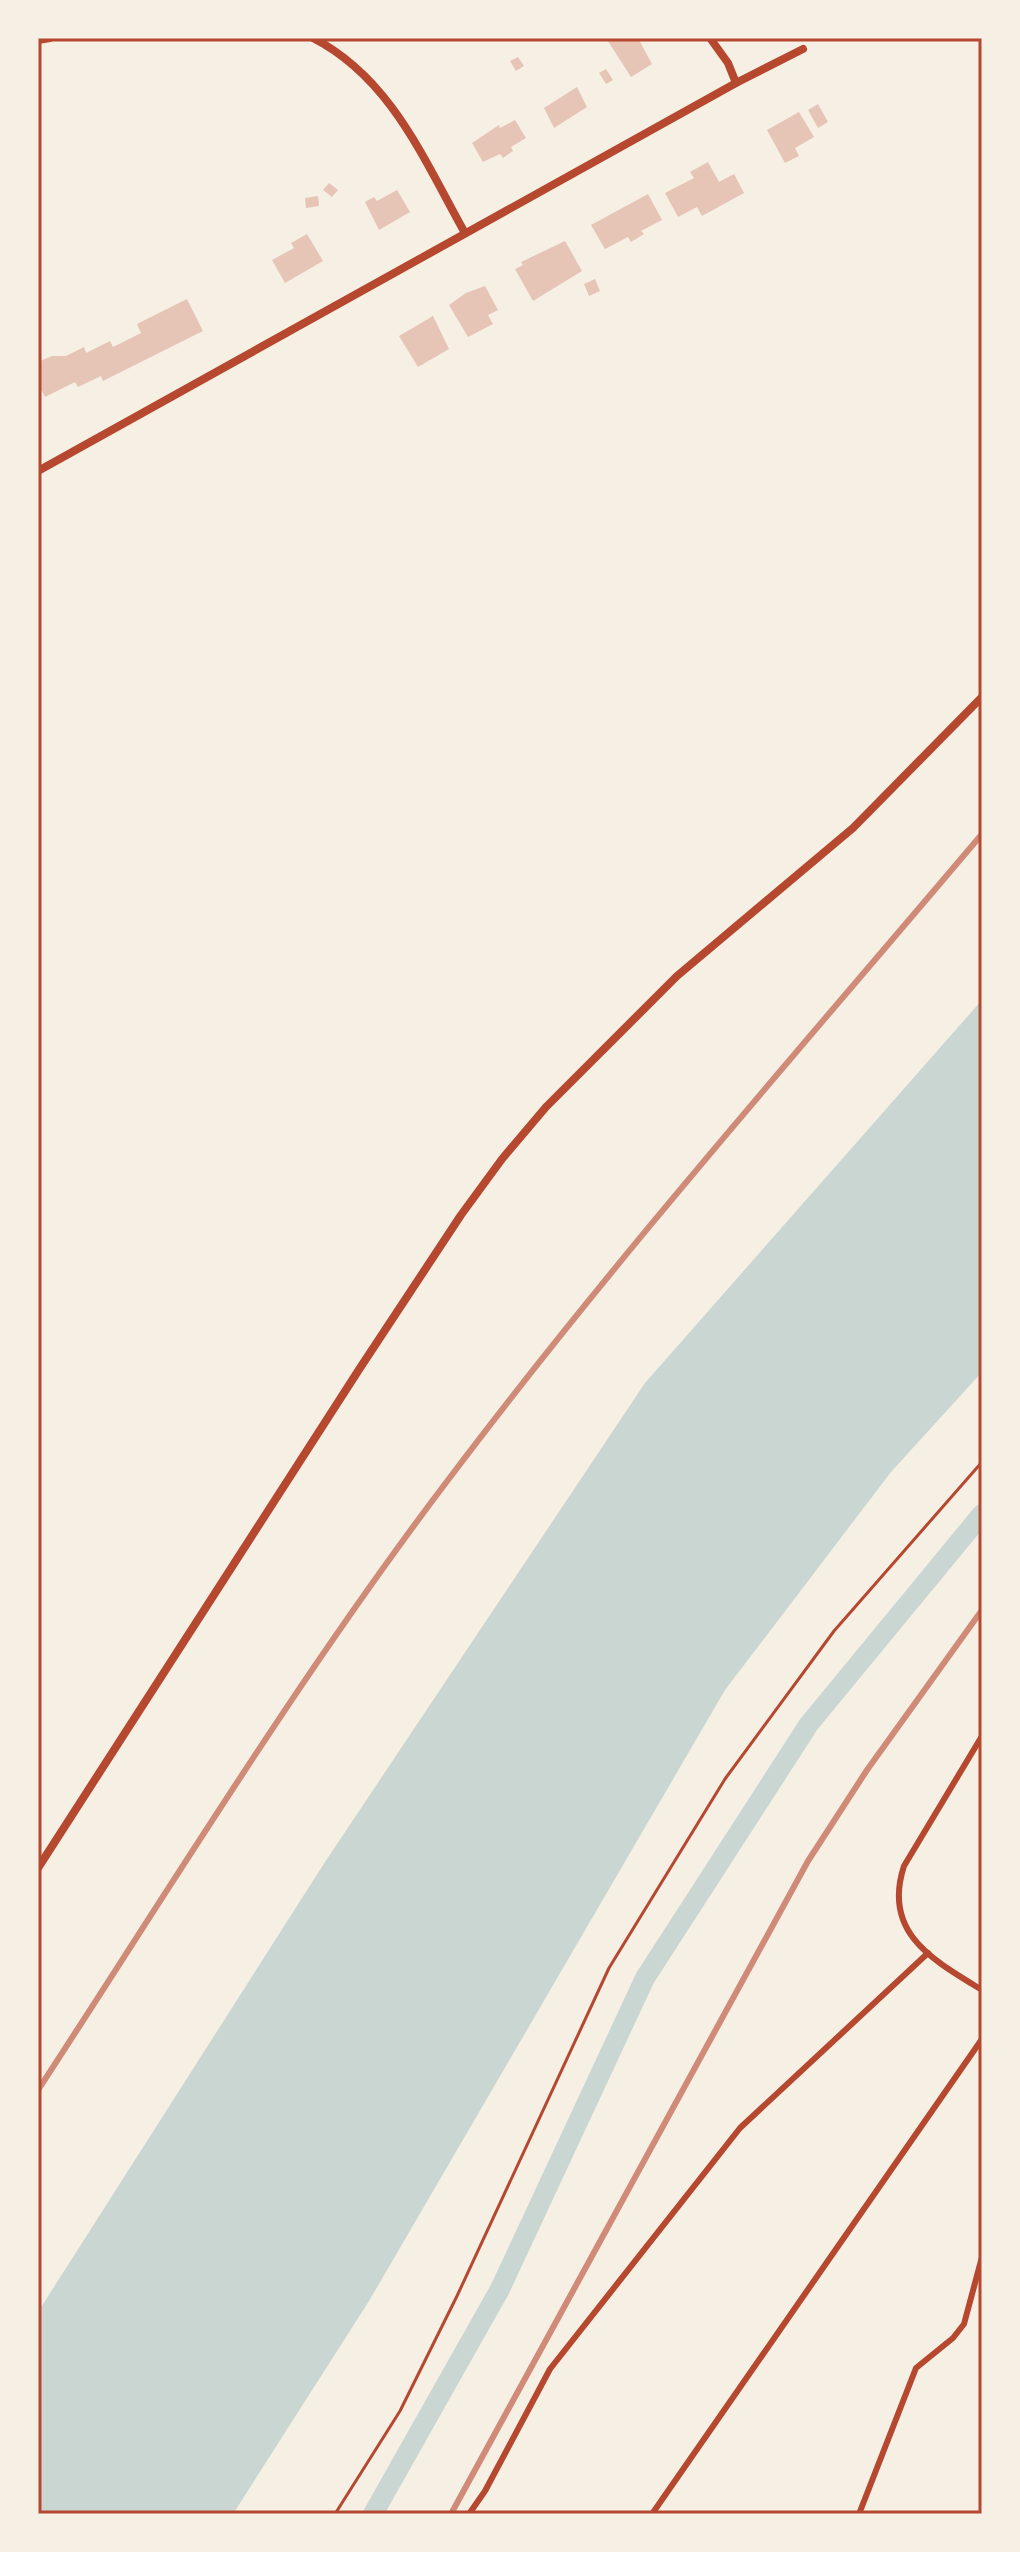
<svg xmlns="http://www.w3.org/2000/svg" width="1020" height="2552" viewBox="0 0 1020 2552" font-family="'PT Serif',serif">
  <style>
    .water { fill: #c9d6d2 }
    .lines { fill: none; stroke-linecap: round; stroke-linejoin: round }
    .canal { stroke: #c9d6d2; stroke-width: 20 }
    .building { fill: #e6c5b7 }
    .path { stroke: #b5482f; stroke-width: 3 }
    .service { stroke: #b5482f; stroke-width: 6 }
    .minor { stroke: #b5482f; stroke-width: 8 }
    .rail { stroke: #cf8b77; stroke-width: 6 }
    .neatline { fill: none; stroke: #b5482f; stroke-width: 3 }
  </style>
  <rect width="100%" height="100%" fill="#f6efe4"/>
  <path class="water" d="M982,1000V1372L891,1472L725,1690L369,2301L233,2514H38V2312L325,1862L645,1383Z"/>
  <g class="lines">
    <path class="canal" d="M373,2514L500,2289L645,1978L809,1724L982,1514"/>
  </g>
  <g class="building">
    <path d="M606,38H638L652,64L631,77Z"/>
    <path d="M518,57L524,66L516,71L510,61Z"/>
    <path d="M606,69L613,80L606,84L599,73Z"/>
    <path d="M577,87L587,107L554,128L544,108Z"/>
    <path d="M818,104L828,122L818,128L808,110Z"/>
    <path d="M799,112L814,137L795,148L799,156L785,163L767,130Z"/>
    <path d="M515,120L526,138L511,147L513,151L503,158L500,154L483,162L472,143L499,125L500,128Z"/>
    <path d="M708,162L719,182L734,174L744,193L702,216L697,207L678,217L665,193L694,178L690,172Z"/>
    <path d="M329,183L338,190L332,197L323,190Z"/>
    <path d="M397,190L410,212L379,230L365,202L374,197L377,201Z"/>
    <path d="M648,194L662,220L641,231L644,234L631,242L628,237L605,249L591,225Z"/>
    <path d="M318,196L319,206L306,208L305,198Z"/>
    <path d="M307,234L323,261L285,283L272,260L294,248L291,243Z"/>
    <path d="M565,241L582,271L533,301L515,269L523,265L521,262Z"/>
    <path d="M595,279L600,291L589,296L584,284Z"/>
    <path d="M485,286L498,310L488,315L493,324L468,337L449,305L466,293Z"/>
    <path d="M187,299L203,331L103,381L101,376L78,387L75,382L45,397L42,391L38,393V362L52,356H66L84,347L86,353L110,341L113,347L141,333L137,324Z"/>
    <path d="M433,316L449,349L418,367L399,336Z"/>
  </g>
  <g class="lines">
    <path class="path" d="M335,2514L400,2411L457,2296L609,1968L725,1779L834,1631L982,1462"/>
    <g class="service">
      <path d="M982,1736L904,1866C882,1933 933,1960 982,1990"/>
      <path d="M469,2514L485,2491L550,2369L740,2128L928,1953"/>
      <path d="M652,2514L982,2039"/>
      <path d="M859,2514L916,2368L953,2338L964,2324L982,2257"/>
    </g>
    <g class="minor">
      <path d="M313,38C391,78 424,160 465,233"/>
      <path d="M710,38L728,63L736,83"/>
      <path d="M38,40L50,38"/>
      <path d="M38,471L736,83L803,49"/>
      <path d="M38,1868L360,1368L461,1215L502,1159L546,1107L677,976L853,828L982,697"/>
    </g>
    <g class="rail">
      <path d="M38,2090C172,1885 300,1675 448,1480C616,1257 802,1047 982,834"/>
      <path d="M451,2514L808,1861L867,1770L982,1610"/>
    </g>
  </g>
  <rect width="1020" height="2552" fill="none" stroke="#f6efe4" stroke-width="80"/>
  <rect x="40" y="40" width="940" height="2472" class="neatline"/>
</svg>
